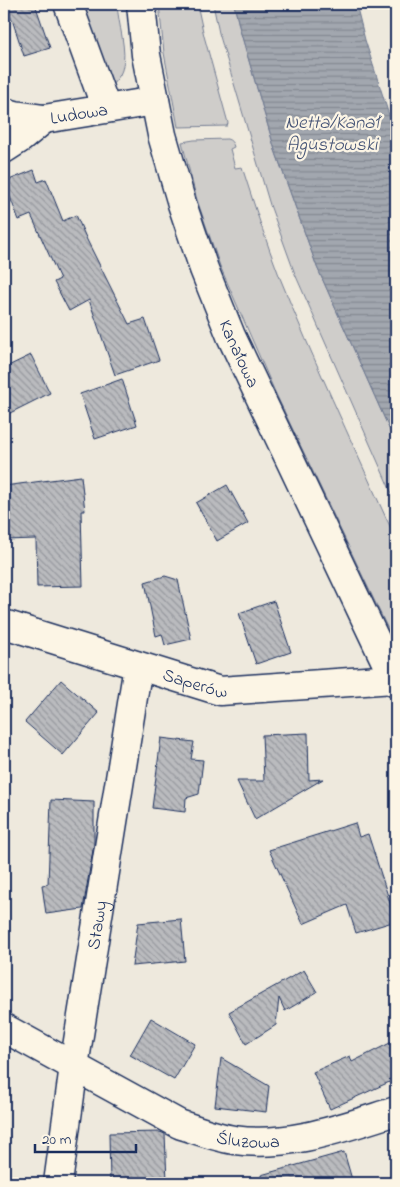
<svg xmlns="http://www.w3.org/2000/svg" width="400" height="1187" viewBox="0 0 400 1187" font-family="'Indie Flower',sans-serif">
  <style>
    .grass { fill: #cfcdca; stroke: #757e94 }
    .water { fill: url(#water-rules); stroke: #6c778f }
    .building { fill: url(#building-back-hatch); stroke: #1b2f5e }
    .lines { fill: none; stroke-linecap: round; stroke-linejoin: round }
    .minor-casing { stroke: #1b2f5e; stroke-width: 31 }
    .minor { stroke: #fcf5e5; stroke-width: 28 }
    .labels { text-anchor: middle; stroke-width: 4.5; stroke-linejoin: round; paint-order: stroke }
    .street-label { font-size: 18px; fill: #1b2f5e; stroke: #fcf5e5 }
    .water-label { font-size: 19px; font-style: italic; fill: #445376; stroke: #fcf5e5 }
  </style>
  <defs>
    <pattern id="water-rules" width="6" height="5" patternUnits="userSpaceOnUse" patternTransform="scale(1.25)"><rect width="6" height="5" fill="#a2a7af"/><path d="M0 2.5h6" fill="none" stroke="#838892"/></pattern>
    <pattern id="building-back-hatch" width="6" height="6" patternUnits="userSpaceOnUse" patternTransform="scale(1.25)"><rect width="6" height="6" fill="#babbbe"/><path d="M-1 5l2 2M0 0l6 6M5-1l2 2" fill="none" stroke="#96989e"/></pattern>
  </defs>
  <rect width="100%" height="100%" fill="#eee9dd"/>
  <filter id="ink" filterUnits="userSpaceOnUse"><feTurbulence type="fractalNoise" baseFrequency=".02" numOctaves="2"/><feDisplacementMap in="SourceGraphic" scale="10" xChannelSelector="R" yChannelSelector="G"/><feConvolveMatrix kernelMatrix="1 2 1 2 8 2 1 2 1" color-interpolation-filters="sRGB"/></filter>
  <g filter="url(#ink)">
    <g class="grass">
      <path d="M80,4H117C118,24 128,51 122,70C120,77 115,81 111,86Z"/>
      <path d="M159,4H197L204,36L228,123L227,126L178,127L164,53Z"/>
      <path d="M213,4H234L240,30L275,150L317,267L396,444V503L295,274L270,205L248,131L219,33Z"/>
      <path d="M227,139C231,140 233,143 234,147L230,149L235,168L242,167C254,204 266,242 280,278C313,359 350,438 386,518L396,538V646L275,392L220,266L197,200L182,142L194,140Z"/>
    </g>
    <path class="water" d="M234,4H356L365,40L396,137V444L317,267L275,150L240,30Z"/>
    <g class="building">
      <path d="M7,4H35L50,48L24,56Z"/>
      <path d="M34,170L38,182L46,179L63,221L76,215L87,240L129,324L145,319L159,360L115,375L89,300L69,311L54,282L60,279L31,215L19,220L4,182Z"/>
      <path d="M31,355L50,393L4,416V368Z"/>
      <path d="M122,379L137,425L95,439L80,394Z"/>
      <path d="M81,476L85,511H81L83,586L37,587L36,539L4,540V486Z"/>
      <path d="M227,485L248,523L217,541L196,503Z"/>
      <path d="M165,576L178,580L191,639L165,645L162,634L156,636L145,582Z"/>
      <path d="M274,601L291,652L256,664L239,613Z"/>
      <path d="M61,680L99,713L63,755L25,722Z"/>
      <path d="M308,733L309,780L323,779L255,819L237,781H264L262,735Z"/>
      <path d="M161,738L194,742L191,759L203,760L199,794L186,798L185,812L152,808Z"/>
      <path d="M51,800L94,802V844L83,909L46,914L42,885L48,884Z"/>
      <path d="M355,823L359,837L368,834L396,921L356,933L347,905L303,924L269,850Z"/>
      <path d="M181,919L185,961L132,966L138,923Z"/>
      <path d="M304,970L317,992L285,1011L279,998L276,1025L246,1044L229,1012Z"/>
      <path d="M151,1018L195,1044L174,1080L130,1055Z"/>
      <path d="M396,1040V1079L330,1109L313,1072L350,1056L352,1062Z"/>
      <path d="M221,1058L269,1086L266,1112L215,1106Z"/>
      <path d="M160,1132L165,1134L167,1181L110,1183L109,1133Z"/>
      <path d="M344,1152L353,1183H262L261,1175Z"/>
    </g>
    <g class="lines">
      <g class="minor-casing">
        <g id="minor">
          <path d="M68,4L106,108"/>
          <path id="s1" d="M141,4L146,55L162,135L182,204L204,269L231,336L396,683"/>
          <path id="s2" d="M4,112L15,115L44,119L155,101"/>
          <path d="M4,149L21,138L44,119"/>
          <path id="s3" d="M4,624L220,691L394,679"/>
          <path id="s4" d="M4,1028L179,1124C197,1130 215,1137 234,1140C290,1148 344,1127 396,1111"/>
          <path id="s5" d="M58,1183L74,1066L138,666"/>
        </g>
      </g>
      <use href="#minor" class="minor"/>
    </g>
  </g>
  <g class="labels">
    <g class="street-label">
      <text dy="6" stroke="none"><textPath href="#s2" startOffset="76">Ludowa</textPath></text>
      <text dy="6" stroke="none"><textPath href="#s1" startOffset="365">Kanałowa</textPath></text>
      <text dy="6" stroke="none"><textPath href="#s3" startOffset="200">Saperów</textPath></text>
      <text dy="6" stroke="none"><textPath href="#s5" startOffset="261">Stawy</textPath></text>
      <text dy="6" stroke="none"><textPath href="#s4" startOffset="271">Śluzowa</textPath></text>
    </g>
    <g class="water-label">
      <text x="332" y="128">Netta/Kanał<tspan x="332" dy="22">Agustowski</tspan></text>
    </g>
  </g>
  <rect width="400" height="1187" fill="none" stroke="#fcf5e5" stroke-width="20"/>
  <rect x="10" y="10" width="380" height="1167" fill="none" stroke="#1b2f5e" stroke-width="2" filter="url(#ink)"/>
  <path d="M35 1144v8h101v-8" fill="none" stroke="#1b2f5e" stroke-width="2.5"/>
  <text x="42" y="1144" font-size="15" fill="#1b2f5e" stroke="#fcf5e5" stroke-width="4" paint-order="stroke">20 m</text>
</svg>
